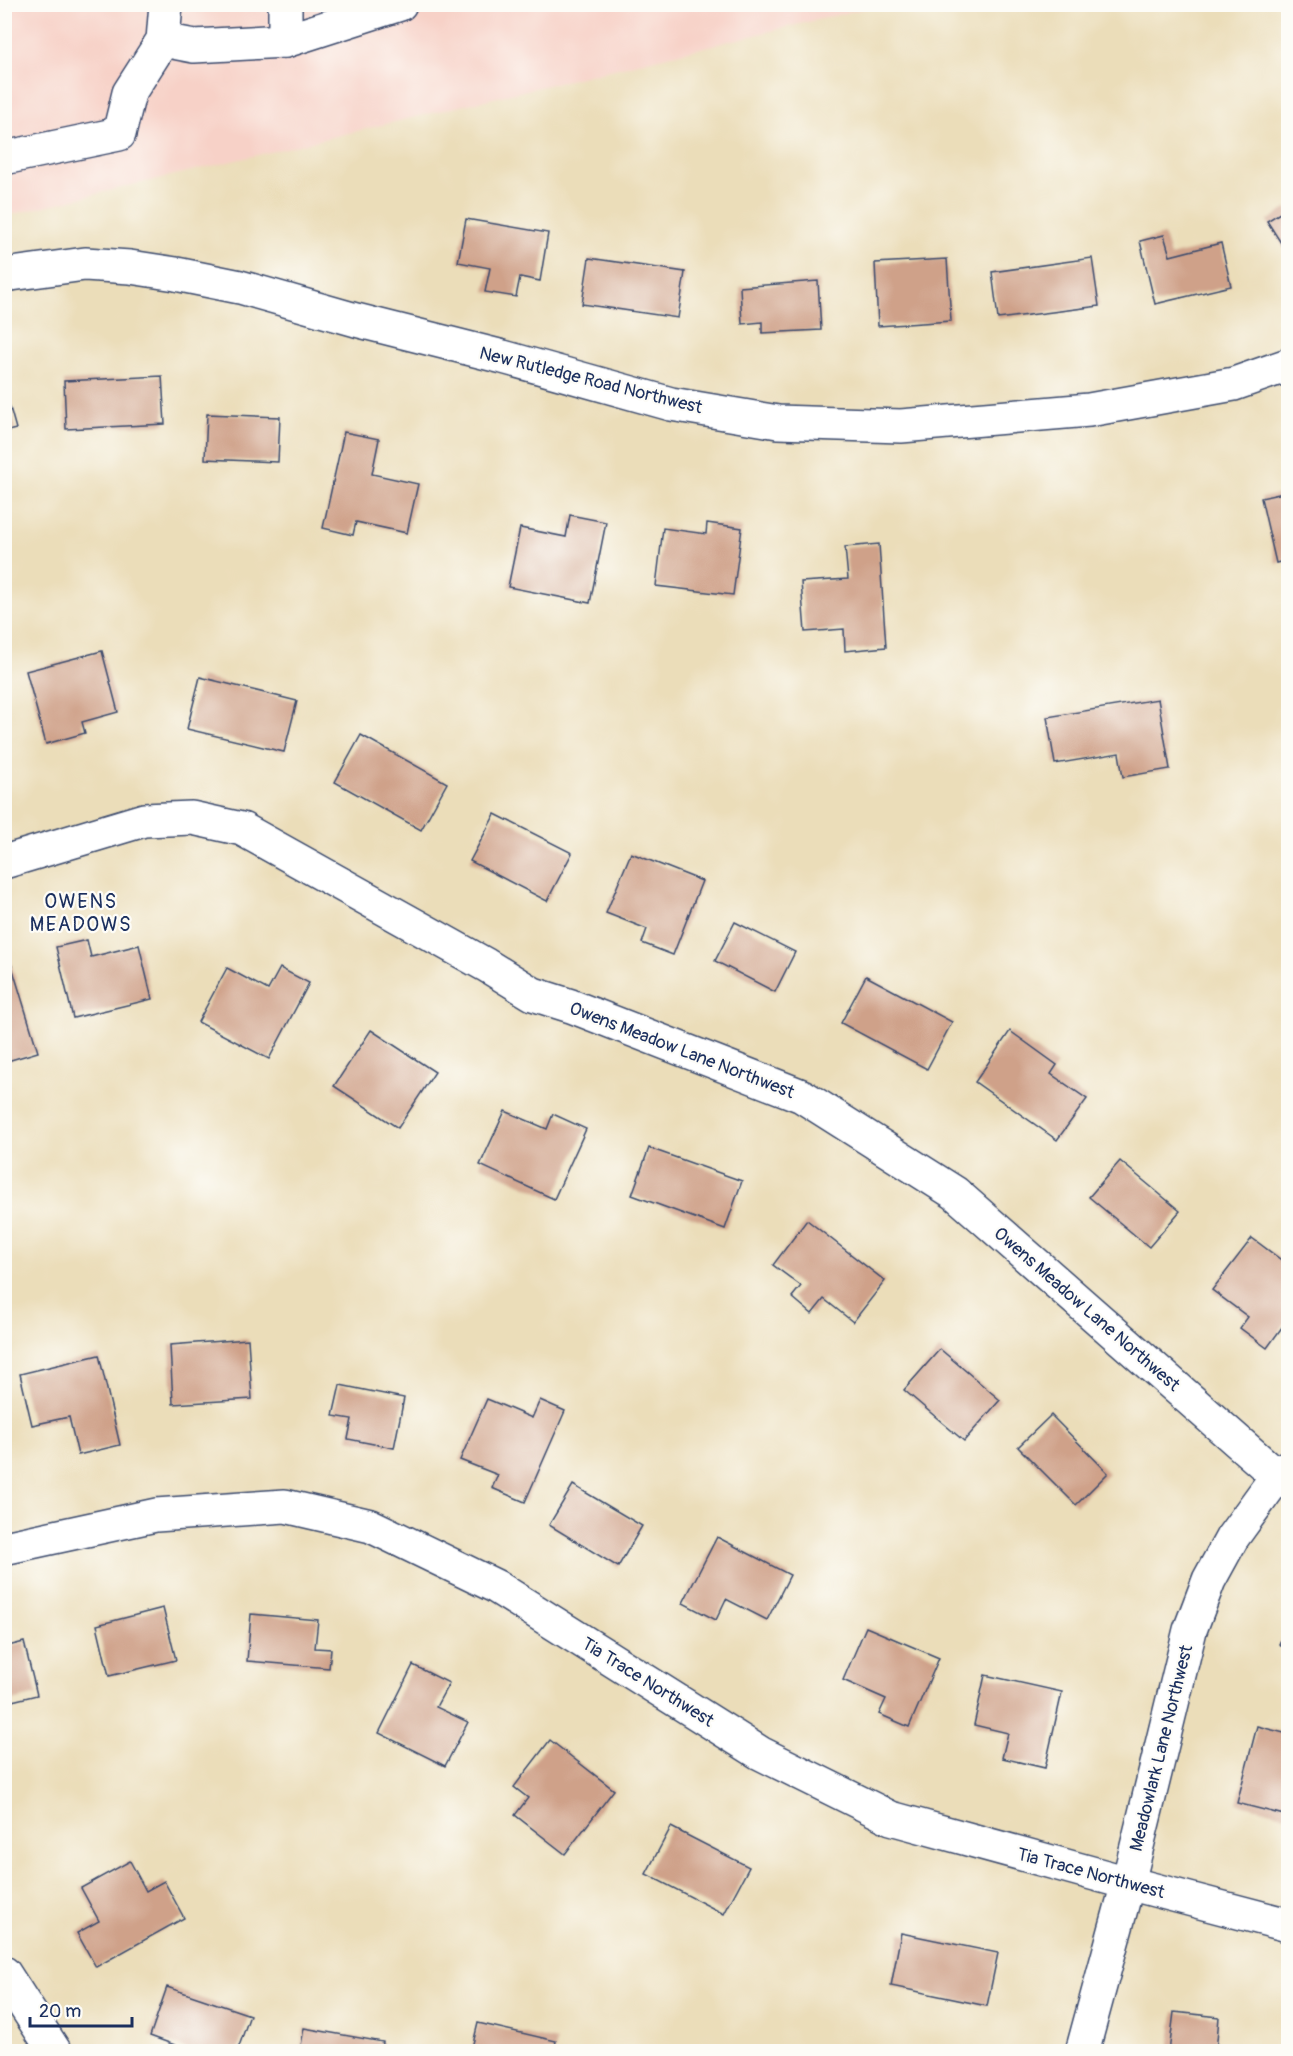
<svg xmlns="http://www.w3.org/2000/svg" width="1293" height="2056" viewBox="0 0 1293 2056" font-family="Pangolin,sans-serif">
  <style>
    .built { fill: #f7d1c7 }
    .building { fill: #cfa189 }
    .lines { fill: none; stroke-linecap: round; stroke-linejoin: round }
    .minor-casing { stroke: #3a496c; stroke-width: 36 }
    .minor { stroke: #fff; stroke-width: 33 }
    .labels { text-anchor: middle; stroke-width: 4.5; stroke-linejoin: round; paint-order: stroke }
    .street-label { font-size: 18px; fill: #1b2f5e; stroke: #fdfcf7 }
    .neighbourhood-label { font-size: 20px; letter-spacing: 1.5px; fill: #1b2f5e; stroke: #fdfcf7 }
  </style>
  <rect width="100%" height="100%" fill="#fdfcf7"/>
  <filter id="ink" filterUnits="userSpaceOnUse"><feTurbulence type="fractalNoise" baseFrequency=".0167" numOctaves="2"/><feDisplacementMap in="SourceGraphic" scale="12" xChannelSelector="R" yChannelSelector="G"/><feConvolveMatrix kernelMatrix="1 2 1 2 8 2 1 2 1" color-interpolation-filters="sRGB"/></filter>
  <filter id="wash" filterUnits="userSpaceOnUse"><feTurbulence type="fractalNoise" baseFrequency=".008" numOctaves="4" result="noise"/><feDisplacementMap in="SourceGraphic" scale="24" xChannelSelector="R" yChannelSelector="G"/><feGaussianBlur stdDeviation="1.35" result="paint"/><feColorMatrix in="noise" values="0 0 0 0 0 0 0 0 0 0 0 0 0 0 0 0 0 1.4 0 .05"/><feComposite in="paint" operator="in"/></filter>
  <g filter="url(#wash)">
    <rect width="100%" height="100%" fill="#ebddb9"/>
    <path class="built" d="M5,4L879,5L5,216Z"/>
    <g id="blocks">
      <g class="building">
        <path d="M1288,208V254L1267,221Z"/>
        <path d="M466,219L548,233L540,281L520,277L516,297L485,292L490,268L458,262Z"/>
        <path d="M1164,235L1170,256L1221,243L1231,286L1155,304L1140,241Z"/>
        <path d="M589,258L685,272L678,318L582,304Z"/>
        <path d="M1092,258L1099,306L998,319L992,272Z"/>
        <path d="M947,259L951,321L878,326L875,263Z"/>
        <path d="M818,281L821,330L762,333V322L742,324L740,287Z"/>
        <path d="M162,376L165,424L66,429L64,381Z"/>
        <path d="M4,386L16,429L4,432Z"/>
        <path d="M207,414L280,417L278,462L205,459Z"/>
        <path d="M344,432L379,439L372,474L418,484L407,533L356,522L353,535L323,528Z"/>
        <path d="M1288,492V560L1276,563L1261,498Z"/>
        <path d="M570,515L606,522L590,603L508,587L520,528L566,537Z"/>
        <path d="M707,523L742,528L733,595L656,586L663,528L706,534Z"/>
        <path d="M879,544L886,647L845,651L844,629L805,632L801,582L848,579L845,547Z"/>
        <path d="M102,651L118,712L82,722L85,733L46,744L26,671Z"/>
        <path d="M200,677L297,701L284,752L187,729Z"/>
        <path d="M1158,699L1170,769L1123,777L1119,753L1055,764L1047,717Z"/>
        <path d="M361,735L447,783L421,830L335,782Z"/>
        <path d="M495,814L572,853L547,901L470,861Z"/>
        <path d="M631,853L702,881L673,955L642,943L647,929L606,913Z"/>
        <path d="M735,922L795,952L775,992L715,961Z"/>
        <path d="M87,940L91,957L139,945L152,999L73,1018L56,947Z"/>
        <path d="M9,957L38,1052L4,1062V959Z"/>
        <path d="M227,968L268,990L280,968L309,983L269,1059L198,1022Z"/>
        <path d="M866,976L952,1022L927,1069L841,1023Z"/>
        <path d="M371,1030L435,1072L398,1128L334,1086Z"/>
        <path d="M1010,1031L1057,1065L1051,1074L1087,1099L1057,1140L975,1082Z"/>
        <path d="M505,1111L547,1129L553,1114L586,1129L554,1199L480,1165Z"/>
        <path d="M649,1148L742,1181L725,1229L632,1195Z"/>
        <path d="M1120,1161L1180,1211L1149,1247L1089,1197Z"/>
        <path d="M807,1220L885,1281L853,1322L824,1299L812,1314L792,1297L801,1286L773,1265Z"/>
        <path d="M1252,1238L1288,1265V1319L1267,1348L1240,1328L1248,1317L1212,1290Z"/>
        <path d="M248,1339L252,1399L173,1404L170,1345Z"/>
        <path d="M940,1349L1000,1400L964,1441L904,1390Z"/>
        <path d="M99,1355L120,1445L78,1455L69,1417L32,1425L20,1374Z"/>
        <path d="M340,1385L404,1398L394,1448L348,1439L352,1419L333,1416Z"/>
        <path d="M487,1399L532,1418L540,1400L565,1411L525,1502L492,1488L498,1475L460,1460Z"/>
        <path d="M1051,1415L1108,1473L1076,1505L1018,1447Z"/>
        <path d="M573,1485L642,1526L618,1567L549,1525Z"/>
        <path d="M717,1537L790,1575L767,1620L726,1599L716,1620L683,1603Z"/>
        <path d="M163,1608L176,1660L109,1676L97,1625Z"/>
        <path d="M251,1614L318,1620L315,1648L331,1649L329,1668L247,1661Z"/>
        <path d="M1288,1626V1649L1279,1644Z"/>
        <path d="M866,1627L939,1658L909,1727L879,1714L886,1699L843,1680Z"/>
        <path d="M24,1642L37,1695L4,1703V1647Z"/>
        <path d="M413,1665L449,1683L436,1707L468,1722L445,1766L379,1733Z"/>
        <path d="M985,1675L1062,1692L1045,1768L1002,1758L1008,1733L974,1725Z"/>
        <path d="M1257,1726L1288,1734V1816L1237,1803Z"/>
        <path d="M550,1740L614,1790L565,1854L515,1815L528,1798L514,1787Z"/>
        <path d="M671,1827L749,1867L724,1914L646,1874Z"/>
        <path d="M130,1861L146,1891L164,1881L184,1918L96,1967L77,1933L99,1921L81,1888Z"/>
        <path d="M901,1933L998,1953L987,2006L891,1986Z"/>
        <path d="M167,1987L250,2015L237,2052H194L150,2036Z"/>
        <path d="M1174,2012L1219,2017L1216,2052H1169Z"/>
        <path d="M478,2023L556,2041L554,2052H471Z"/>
        <path d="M304,2028L383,2042L381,2052H300Z"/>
      </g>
    </g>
  </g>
  <g filter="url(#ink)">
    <use href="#blocks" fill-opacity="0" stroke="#3a496c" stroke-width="1.5"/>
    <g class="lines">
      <g class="minor-casing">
        <g id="minor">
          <path d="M163,40L194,46L285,41L400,4"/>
          <path d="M285,41V4"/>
          <path d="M4,158L119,134L129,93L163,40L166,4"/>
          <path d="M4,275L85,264L130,267L176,274L240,287L356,320L503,357L671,404L778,422L901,426L1089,410L1234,384L1288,365"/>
          <path d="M4,862L144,820L192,818L242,829L486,965L533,994L571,1006L802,1096L955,1193L1277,1476"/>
          <path d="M4,1548L156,1515L285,1506L371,1526L495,1586L760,1753L891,1818L1128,1883L1288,1925"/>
          <path d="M4,1973L55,2052"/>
          <path d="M1082,2052L1128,1883L1190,1630L1209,1580L1232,1538L1277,1476L1288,1467"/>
        </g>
      </g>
      <use href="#minor" class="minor"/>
    </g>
  </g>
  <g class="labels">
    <g class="street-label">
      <text transform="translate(591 380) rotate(14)" y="6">New Rutledge Road Northwest</text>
      <text transform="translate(682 1050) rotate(21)" y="6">Owens Meadow Lane Northwest</text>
      <text transform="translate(1087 1309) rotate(41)" y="6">Owens Meadow Lane Northwest</text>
      <text transform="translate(648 1682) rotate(32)" y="6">Tia Trace Northwest</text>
      <text transform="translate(1161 1748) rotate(-76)" y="6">Meadowlark Lane Northwest</text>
      <text transform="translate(1091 1873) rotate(15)" y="6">Tia Trace Northwest</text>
    </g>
    <g class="neighbourhood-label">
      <text x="81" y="908">OWENS<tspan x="81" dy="23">MEADOWS</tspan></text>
    </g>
  </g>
  <rect width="1293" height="2056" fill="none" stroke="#fdfcf7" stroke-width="24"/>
  <path d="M30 2017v9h102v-9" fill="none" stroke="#1b2f5e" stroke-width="3"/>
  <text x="39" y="2017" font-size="18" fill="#1b2f5e" stroke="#fdfcf7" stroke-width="4.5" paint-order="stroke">20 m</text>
</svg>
